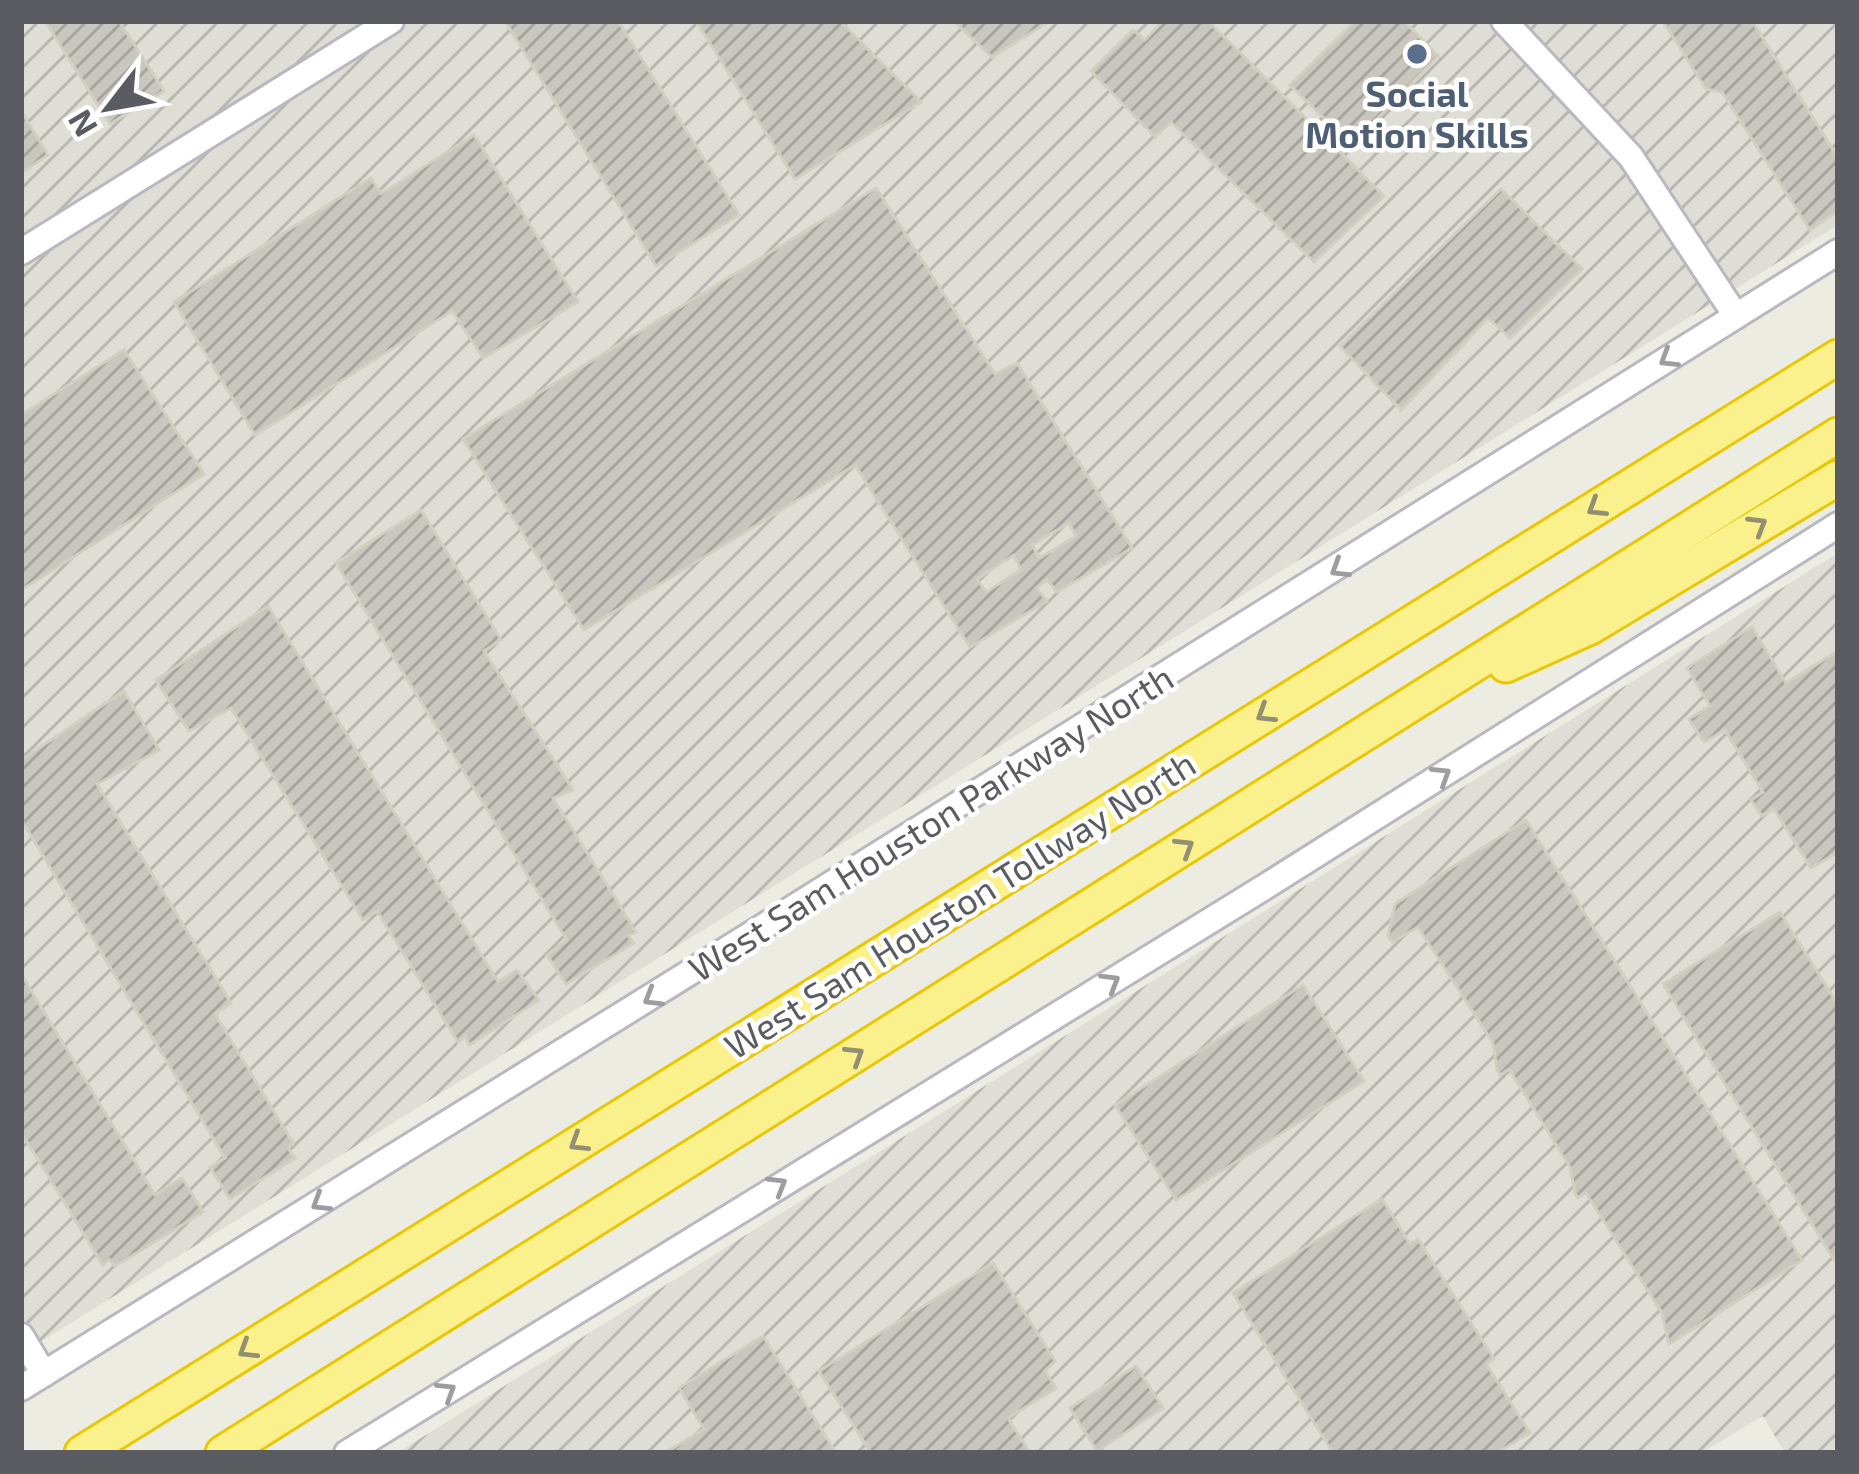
<svg xmlns="http://www.w3.org/2000/svg" width="1859" height="1474" viewBox="0 0 1859 1474" font-family="'Exo 2',sans-serif">
  <style>
    .industrial { fill: url(#industrial-furrows) }
    .building { fill: url(#building-hatch); stroke: #d1cfc0; stroke-width: 3; fill-rule: evenodd }
    .lines { fill: none; stroke-linecap: round; stroke-linejoin: round }
    .secondary-casing { stroke: #b8b9c0; stroke-width: 30 }
    .highway-casing { stroke: #e8c806; stroke-width: 39 }
    .secondary { stroke: #fff; stroke-width: 24 }
    .highway { stroke: #faf18c; stroke-width: 33 }
    .oneway { stroke: #9c9da1 }
    .oneway2 { stroke: #929071 }
    .service-dot { fill: #5c6f8a; stroke: #fff; stroke-width: 4.5 }
    .labels { text-anchor: middle; stroke-width: 9; stroke-linejoin: round; paint-order: stroke }
    .service-label { font-size: 36px; font-weight: bold; fill: #4e5e75; stroke: #fff }
    .street-label { font-size: 36px; fill: #5a5c62; stroke: #fff }
  </style>
  <defs>
    <pattern id="industrial-furrows" width="10" height="10" patternUnits="userSpaceOnUse" patternTransform="scale(3)"><rect width="10" height="10" fill="#deddd6"/><path d="M-1 1l2-2M0 10L10 0M9 11l2-2" fill="none" stroke="#b7b6b1"/></pattern>
    <pattern id="building-hatch" width="6" height="6" patternUnits="userSpaceOnUse" patternTransform="scale(3)"><rect width="6" height="6" fill="#c8c6bf"/><path d="M-1 1l2-2M0 6l6-6M5 7l2-2" fill="none" stroke="#a5a49f"/></pattern>
  </defs>
  <rect width="100%" height="100%" fill="#edece2"/>
  <g class="industrial">
    <path d="M21,21H1838V225L21,1354Z"/>
    <path d="M1838,553V1453H1785L1763,1416L1701,1453H397Z"/>
  </g>
  <g class="building">
    <path d="M45,21H119L164,91L110,124Z"/>
    <path d="M505,21H618L739,215L656,266Z"/>
    <path d="M696,21H840L921,102L795,179Z"/>
    <path d="M954,21H1050L992,57Z"/>
    <path d="M1163,21H1208L1384,196L1314,262L1171,122L1155,137L1091,71L1133,30L1145,40Z"/>
    <path d="M1356,21H1404L1438,56L1352,145L1290,85Z"/>
    <path d="M1663,21H1752L1838,158V211L1810,230L1722,92L1706,89Z"/>
    <path d="M21,111L48,155L21,173Z"/>
    <path d="M474,135L578,302L483,358L452,311L255,435L174,302L371,178L381,194Z"/>
    <path d="M876,188L995,374L1017,363L1132,548L1057,592L1047,580L1036,588L1047,601L970,647L855,465L584,630L463,439ZM1069,523L1076,536L1040,558L1032,545ZM1014,555L1021,570L986,592L977,579Z"/>
    <path d="M1501,189L1582,269L1510,338L1488,318L1401,410L1340,346Z"/>
    <path d="M124,350L204,474L21,590V415Z"/>
    <path d="M421,510L501,640L484,651L573,790L553,798L636,932L628,936L634,943L566,984L547,955L567,940L336,563Z"/>
    <path d="M268,606L498,982L517,970L539,1000L469,1045L465,1036L458,1042L377,911L363,920L231,708L189,731L156,680Z"/>
    <path d="M1752,627L1786,683L1838,651V852L1811,868L1774,809L1762,816L1751,800L1763,792L1725,730L1704,742L1689,719L1710,706L1687,668Z"/>
    <path d="M124,691L159,750L97,784L231,1003L215,1014L293,1143L288,1148L295,1158L230,1199L210,1167L225,1158L21,819V760Z"/>
    <path d="M1526,820L1802,1260L1669,1344L1662,1313L1586,1193L1578,1198L1575,1193L1570,1167L1509,1069L1500,1075L1497,1070L1493,1043L1418,927L1392,942L1388,936L1395,904Z"/>
    <path d="M1780,912L1838,1005V1266L1663,984Z"/>
    <path d="M21,974L155,1195L182,1178L203,1212L115,1266L109,1259L103,1265L21,1132Z"/>
    <path d="M1303,985L1364,1081L1176,1200L1115,1105Z"/>
    <path d="M1382,1199L1410,1244L1418,1239L1494,1359L1486,1364L1530,1433L1496,1453H1333L1233,1293Z"/>
    <path d="M993,1263L1055,1361L1045,1371L1056,1388L1008,1418L1030,1453H871L819,1371Z"/>
    <path d="M763,1336L836,1453H665L704,1429L679,1388Z"/>
    <path d="M1136,1366L1163,1408L1097,1451L1070,1408Z"/>
  </g>
  <g class="lines">
    <g class="secondary-casing">
      <g id="secondary">
        <path d="M1504,21L1631,157L1736,316"/>
        <path d="M21,252L391,21"/>
        <path d="M21,1336L44,1374"/>
        <path d="M21,1388C629,1013 1233,632 1838,252"/>
        <path d="M347,1453L1263,888L1838,525"/>
      </g>
    </g>
    <g class="highway-casing">
      <g id="highway">
        <path d="M1506,665L1590,627L1838,478"/>
        <path d="M82,1453L1838,357"/>
        <path d="M223,1453L1838,435"/>
      </g>
    </g>
    <use href="#secondary" class="secondary"/>
    <use href="#highway" class="highway"/>
  </g>
  <defs><path id="oneway-chevron" d="M-2-3.5L2.5 0L-2 3.5" fill="none" stroke-width="1.6" stroke-linecap="round" stroke-linejoin="round" transform="scale(3)"/></defs>
  <g class="oneway">
    <use href="#oneway-chevron" transform="translate(1668 359) rotate(148)"/>
    <use href="#oneway-chevron" transform="translate(1339 569) rotate(148)"/>
    <use href="#oneway-chevron" transform="translate(1442 775) rotate(-32)"/>
    <use href="#oneway-chevron" transform="translate(1111 982) rotate(-31)"/>
    <use href="#oneway-chevron" transform="translate(652 998) rotate(149)"/>
    <use href="#oneway-chevron" transform="translate(778 1185) rotate(-31)"/>
    <use href="#oneway-chevron" transform="translate(320 1203) rotate(148)"/>
    <use href="#oneway-chevron" transform="translate(447 1391) rotate(-32)"/>
  </g>
  <g class="oneway2">
    <use href="#oneway-chevron" transform="translate(1596 508) rotate(148)"/>
    <use href="#oneway-chevron" transform="translate(1758 525) rotate(-31)"/>
    <use href="#oneway-chevron" transform="translate(1265 714) rotate(148)"/>
    <use href="#oneway-chevron" transform="translate(1185 847) rotate(-32)"/>
    <use href="#oneway-chevron" transform="translate(855 1055) rotate(-32)"/>
    <use href="#oneway-chevron" transform="translate(578 1143) rotate(148)"/>
    <use href="#oneway-chevron" transform="translate(247 1350) rotate(148)"/>
  </g>
  <circle class="service-dot" cx="1417" cy="54" r="12"/>
  <g class="labels">
    <g class="service-label">
      <text x="1417" y="107">Social<tspan x="1417" dy="41">Motion Skills</tspan></text>
    </g>
    <g class="street-label">
      <text transform="translate(931 823) rotate(-32)" y="13">West Sam Houston Parkway North</text>
      <text transform="translate(960 905) rotate(-32)" y="13">West Sam Houston Tollway North</text>
    </g>
  </g>
  <rect width="1859" height="1474" fill="none" stroke="#5a5c62" stroke-width="48"/>
  <g transform="translate(108 108) rotate(239)" stroke="#ffffff" stroke-width="9" paint-order="stroke">
  <path d="M0-9L21 45L0 30L-21 45Z" fill="#5a5c62"/>
  <text y="-18" font-size="33" font-weight="bold" text-anchor="middle" fill="#5a5c62">N</text>
  </g>
</svg>
